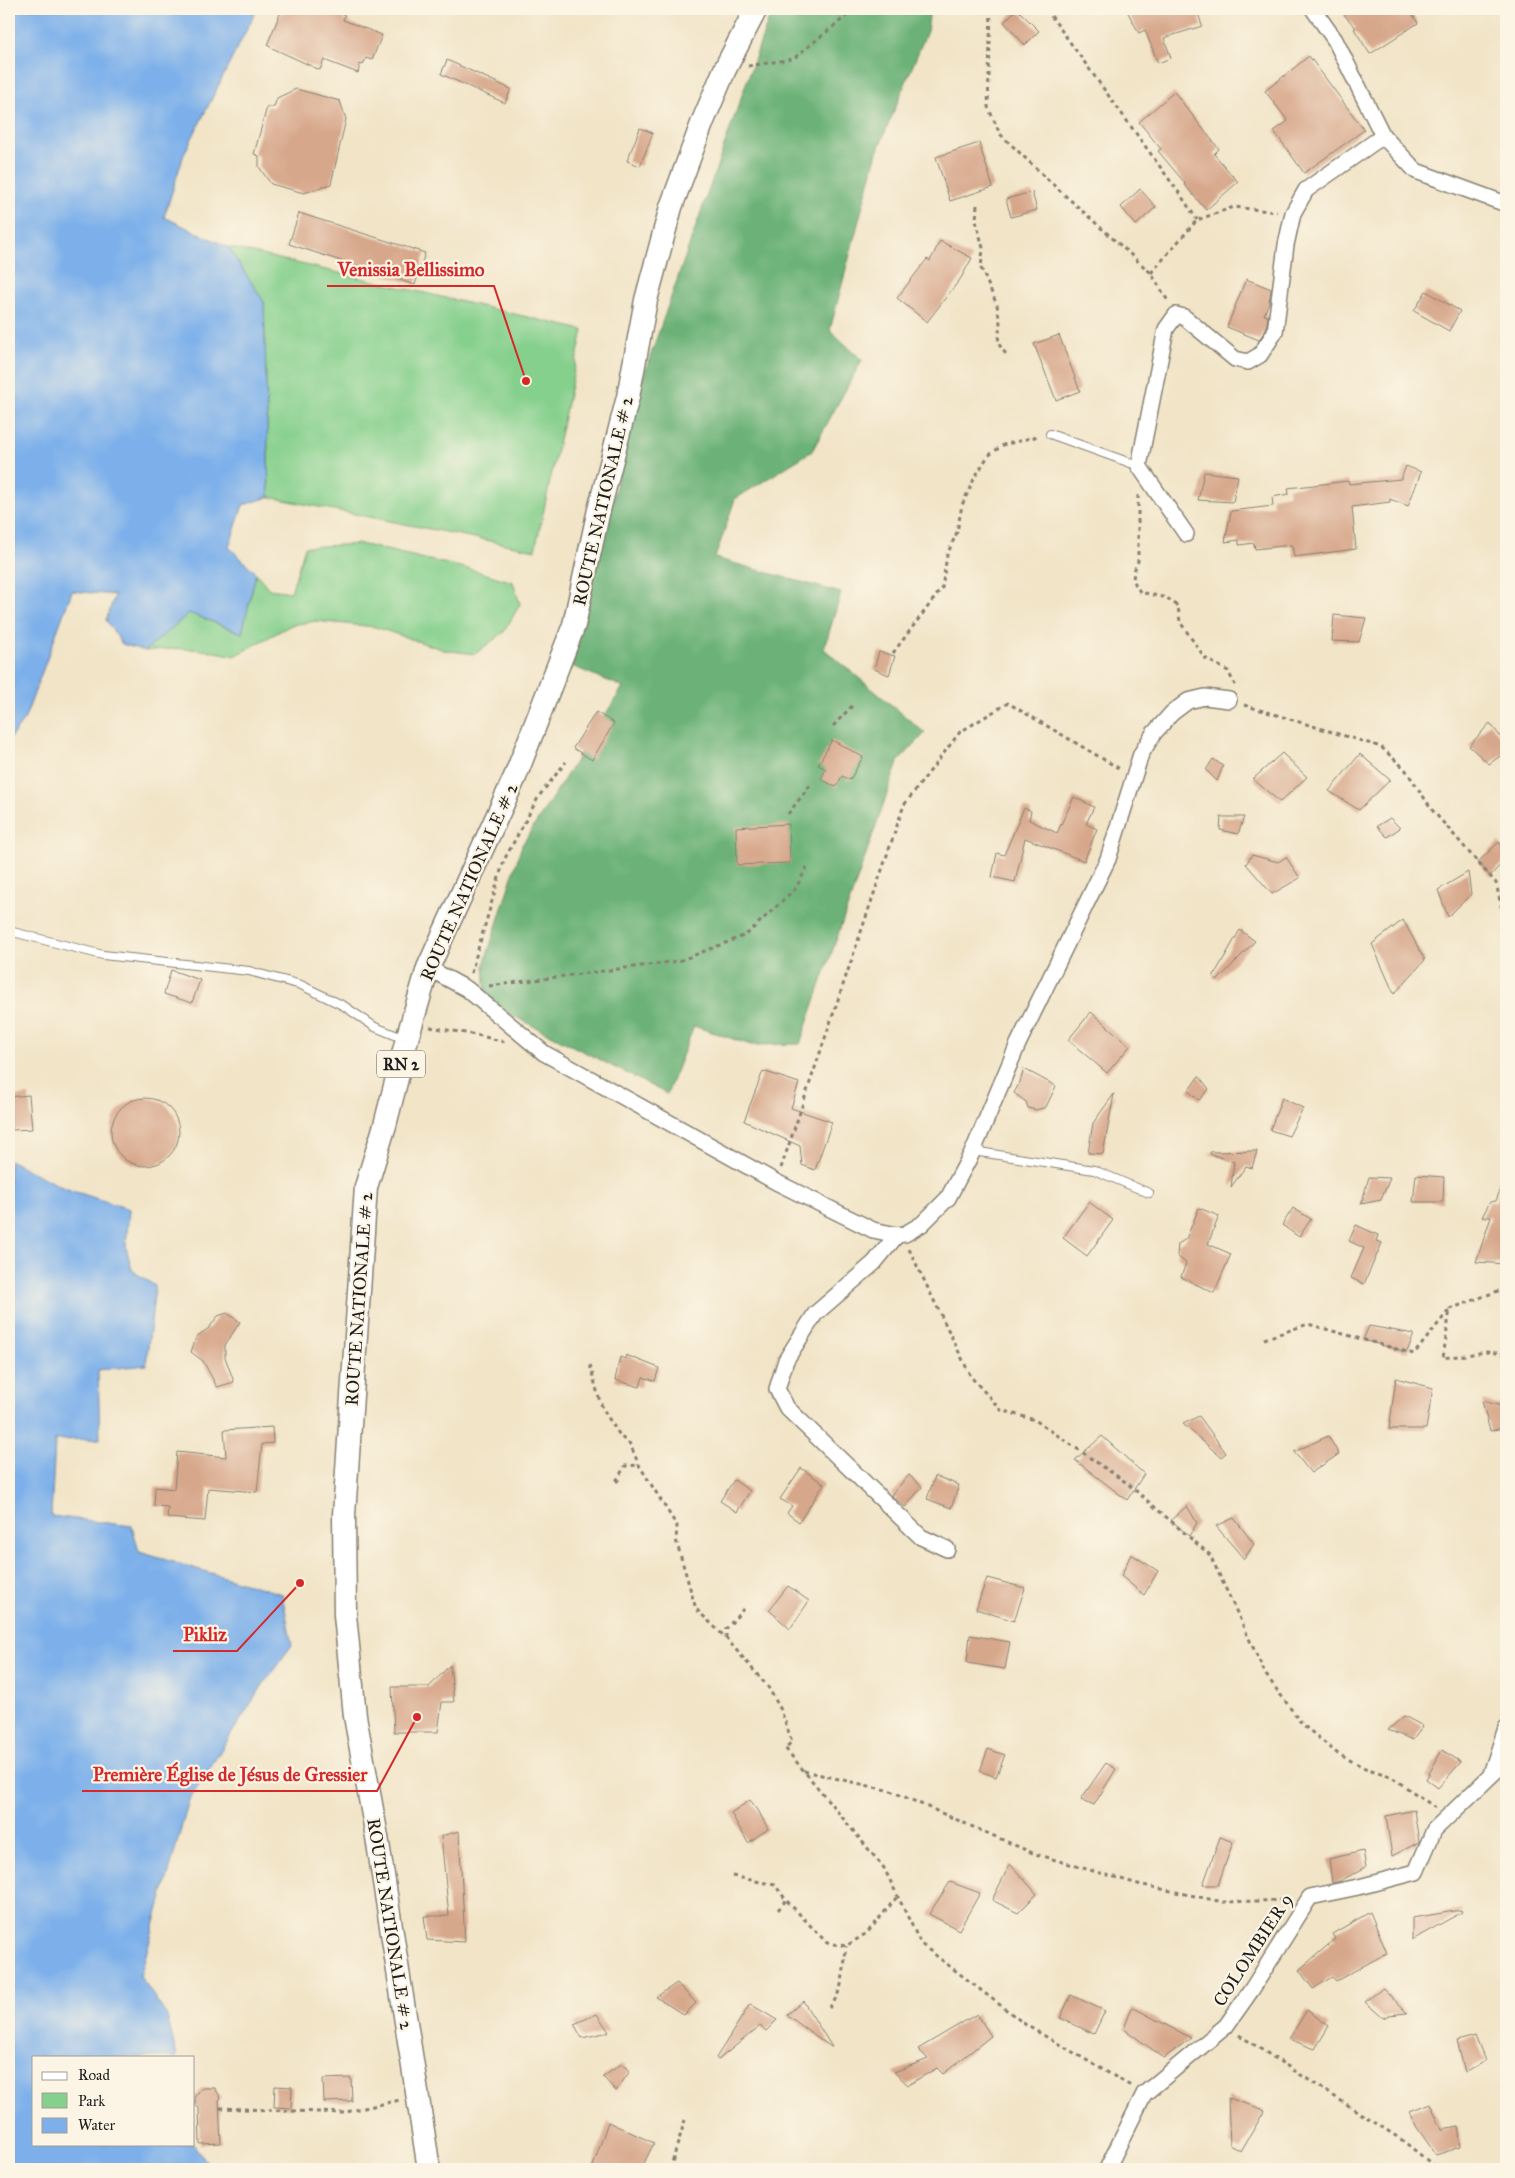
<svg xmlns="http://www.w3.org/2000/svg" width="1515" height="2178" viewBox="0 0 1515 2178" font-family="'IM FELL Great Primer',serif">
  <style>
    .green { fill: #86d08d; stroke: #517654 }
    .forest { fill: #6cb278; stroke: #44674a }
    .water { fill: #7db0ea; stroke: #4c6683 }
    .building { fill: #d7a78b }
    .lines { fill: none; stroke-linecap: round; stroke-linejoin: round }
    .lane-casing { stroke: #868072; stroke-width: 10 }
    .street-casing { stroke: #868072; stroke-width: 18 }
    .primary-casing { stroke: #868072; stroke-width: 25 }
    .path { stroke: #868072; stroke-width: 3; stroke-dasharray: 4 4; stroke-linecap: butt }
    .lane { stroke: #fff; stroke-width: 8 }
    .street { stroke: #fff; stroke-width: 15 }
    .primary { stroke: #fff; stroke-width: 22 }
    .labels { text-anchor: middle; stroke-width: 4.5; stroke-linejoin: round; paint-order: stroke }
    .shield { fill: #fcf5e5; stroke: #5f5d58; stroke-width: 1 }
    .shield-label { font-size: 16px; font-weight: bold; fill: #1c1c1c }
    .street-label { font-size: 18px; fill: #1c1c1c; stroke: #fcf5e5 }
    .leader { fill: none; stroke: #d62828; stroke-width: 2 }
    .callout-dot { fill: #d62828; stroke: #fcf5e5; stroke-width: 2 }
    .callout-label { font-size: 19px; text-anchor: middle; font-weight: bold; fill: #d62828; stroke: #fcf5e5; stroke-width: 4.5; stroke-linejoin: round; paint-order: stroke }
  </style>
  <rect width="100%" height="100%" fill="#fcf5e5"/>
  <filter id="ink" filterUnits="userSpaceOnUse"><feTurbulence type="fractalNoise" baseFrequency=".02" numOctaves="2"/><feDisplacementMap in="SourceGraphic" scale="10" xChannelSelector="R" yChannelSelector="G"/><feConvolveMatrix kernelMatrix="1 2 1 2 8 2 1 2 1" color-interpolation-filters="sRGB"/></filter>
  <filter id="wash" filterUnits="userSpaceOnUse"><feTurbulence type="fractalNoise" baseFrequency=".0096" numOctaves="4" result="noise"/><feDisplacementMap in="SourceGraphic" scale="20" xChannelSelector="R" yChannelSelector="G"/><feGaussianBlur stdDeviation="1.12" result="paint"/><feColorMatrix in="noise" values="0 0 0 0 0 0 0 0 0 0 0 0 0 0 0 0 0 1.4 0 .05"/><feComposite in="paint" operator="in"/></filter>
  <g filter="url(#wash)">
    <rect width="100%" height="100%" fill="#f1e4c7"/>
    <g class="green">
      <path d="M228,247L583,330L535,550L269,497L264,302Z"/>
      <path d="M360,544L473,570L513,582L520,604L504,632L475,654L444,650L375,627L316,621L291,625L235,656C199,648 182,647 145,651L189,613L242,633L256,573L269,589L291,592L305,547Z"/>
    </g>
    <path class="forest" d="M776,9H930L927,31L877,152L830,330L862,360L812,451L735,499L715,558L841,593L824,649L925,733L898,762L800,1044L751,1045L694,1026L667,1094L486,1002L484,965L522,845L623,687L572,666L642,380L769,18Z"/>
    <g class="water">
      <path d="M9,9H257L184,154L164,217L228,247L264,302L269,497L243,505L229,547L256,573L242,633L189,613L145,651L122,644L106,620L115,595L72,591L25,718L9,740Z"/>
      <path d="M9,1160L64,1188L129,1209L126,1247L132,1270L155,1286L146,1365L98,1370L100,1439L55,1440L51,1516L132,1526L139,1552L282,1594L292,1645L264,1683L189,1800L140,1976L167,2016L177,2057H34V2144H193L207,2162L202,2169H9Z"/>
    </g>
    <g id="blocks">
      <g class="building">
        <path d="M282,9H328L345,15L343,20L382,35L372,60L366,58L363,65L360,64L358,73L324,60L320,70L272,48L267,45Z"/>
        <path d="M1017,9L1039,31L1025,45L1004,22Z"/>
        <path d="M1126,9H1197L1202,26L1164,38L1171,58L1158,63L1145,30L1139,33Z"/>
        <path d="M1339,9H1409L1418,23L1370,54L1354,29L1356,28Z"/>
        <path d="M1309,56L1364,130L1304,173L1274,131L1288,121L1265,91Z"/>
        <path d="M447,60L511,89L505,103L441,74Z"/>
        <path d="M296,89L340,101L346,119L331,184L304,193L271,184L259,167V156L254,154L267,107H274L277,98Z"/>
        <path d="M1174,92L1219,149L1214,154L1238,182L1206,210L1184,184L1185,183L1158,151L1161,149L1139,122Z"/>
        <path d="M640,128L653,133L640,166L627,161Z"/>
        <path d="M979,143L993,187L950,201L936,157Z"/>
        <path d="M1140,189L1156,207L1136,225L1121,207Z"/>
        <path d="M1032,192L1037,210L1011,217L1006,199Z"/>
        <path d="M299,213L425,253L415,285L289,244Z"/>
        <path d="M940,241L972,258L961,278L927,322L897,298L927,259L930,261Z"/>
        <path d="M1246,279L1271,289L1269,302L1264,315L1268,316L1266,329L1259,340L1227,327Z"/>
        <path d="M1426,291L1460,311L1449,331L1414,311Z"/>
        <path d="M1059,335L1080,391L1056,400L1034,344Z"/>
        <path d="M1406,466L1421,472L1408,506L1390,499V502L1352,507L1356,549L1294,557L1292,545L1255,549L1254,543L1239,545V540L1225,542L1231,511L1273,506L1272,497L1289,494L1288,488L1348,481L1349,484L1401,479Z"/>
        <path d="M1204,472L1238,476L1233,502L1198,500Z"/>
        <path d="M1334,615L1366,618L1359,642L1332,641Z"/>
        <path d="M879,652L895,656L889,675L874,669Z"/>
        <path d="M596,712L614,723L592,760L573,748Z"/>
        <path d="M1490,723L1506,744V752L1489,764L1469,746Z"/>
        <path d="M832,740L863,757L850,780L842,776L836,787L821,779L826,769L818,765Z"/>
        <path d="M1282,753L1307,777L1280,802L1253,779Z"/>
        <path d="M1360,754L1390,780L1359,810L1329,791Z"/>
        <path d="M1213,759L1223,766L1217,781L1206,770Z"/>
        <path d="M1074,797L1094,807L1086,824L1097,829L1084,861L1025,838L1015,882L992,877L997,853L1004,855L1024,808L1031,811L1029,820L1057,833Z"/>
        <path d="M1221,817H1244L1238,834L1220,830Z"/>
        <path d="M1390,818L1400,828L1387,837L1377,826Z"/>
        <path d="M789,824L790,863L737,865L736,827Z"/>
        <path d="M1499,842L1506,852V859L1490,876L1478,862Z"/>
        <path d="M1252,855L1278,862L1286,857L1300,878L1272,894L1246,864Z"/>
        <path d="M1468,872L1471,894L1448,917L1438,890Z"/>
        <path d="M1403,920L1425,960L1394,994L1372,944Z"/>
        <path d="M1240,930L1255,941L1218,980L1213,977Z"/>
        <path d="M171,970L200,980L192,1003L164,994Z"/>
        <path d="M1091,1012L1130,1046L1107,1073L1068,1040Z"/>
        <path d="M1024,1069L1056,1086L1046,1107L1036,1110L1028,1108L1026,1102L1014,1093L1020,1082Z"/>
        <path d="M763,1071L799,1083L791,1108L832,1122L815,1170L802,1165L800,1146L744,1121Z"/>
        <path d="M1199,1076L1209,1089L1199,1100L1188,1091Z"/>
        <path d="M1114,1094L1103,1154L1088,1153L1093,1123Z"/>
        <path d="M29,1095L32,1129L12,1130L9,1097Z"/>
        <path d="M1282,1098L1303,1108L1289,1136L1270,1130Z"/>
        <circle cx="145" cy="1132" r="34"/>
        <path d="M1257,1151L1252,1168L1246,1166L1231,1187L1234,1162L1210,1154V1152Z"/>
        <path d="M1416,1175L1444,1177L1443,1202H1413Z"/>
        <path d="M1369,1177L1390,1178L1381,1200L1361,1204Z"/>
        <path d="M1504,1180H1506V1264L1476,1262L1491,1217H1482L1490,1202L1496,1201Z"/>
        <path d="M1089,1202L1113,1220L1087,1256L1063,1238Z"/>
        <path d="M1199,1208L1219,1216L1208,1244L1231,1254L1214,1293L1181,1277L1186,1263L1177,1256L1178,1244L1186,1239Z"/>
        <path d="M1293,1208L1311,1219L1299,1237L1282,1225Z"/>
        <path d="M1356,1225L1378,1235L1376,1241L1382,1243L1364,1284L1351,1278L1364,1248L1349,1241Z"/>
        <path d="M227,1313L240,1322L225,1345V1357L234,1382L217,1387L203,1361L191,1352L196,1337L209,1328L218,1316Z"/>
        <path d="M1369,1326L1414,1334L1407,1352L1363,1340Z"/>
        <path d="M626,1355L659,1368L655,1381L643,1377L640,1387L615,1380L620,1357L625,1359Z"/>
        <path d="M1396,1378L1433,1388L1426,1429H1389Z"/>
        <path d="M1482,1401L1506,1407V1427L1490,1431Z"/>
        <path d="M1199,1416L1226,1453L1221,1457L1183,1424Z"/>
        <path d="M272,1427L273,1443L262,1444L257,1492L208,1488L205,1521L167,1518L168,1507L154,1506L155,1487L174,1489L177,1452L226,1457L224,1430Z"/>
        <path d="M1102,1436L1144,1474L1127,1500L1075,1460Z"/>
        <path d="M1328,1436L1339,1454L1311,1473L1294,1452Z"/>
        <path d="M801,1468L824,1484L799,1522L787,1513L792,1506L780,1499Z"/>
        <path d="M909,1475L922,1487L905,1507L891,1495Z"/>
        <path d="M935,1476L959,1485L951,1508L927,1499Z"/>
        <path d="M734,1480L750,1491L737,1512L720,1501Z"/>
        <path d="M1187,1506L1197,1523L1189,1536L1171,1520Z"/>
        <path d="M1234,1518L1254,1544L1244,1559L1216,1526Z"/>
        <path d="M1131,1554L1158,1571L1144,1595L1121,1576Z"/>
        <path d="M987,1578L1025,1588L1014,1621L976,1609Z"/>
        <path d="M788,1586L809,1601L790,1629L769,1610Z"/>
        <path d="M970,1635L1010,1642L1005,1669L967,1663Z"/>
        <path d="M450,1665L454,1702H442L438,1732H394L392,1687H429Z"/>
        <path d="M1404,1716L1423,1726L1413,1740L1388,1730Z"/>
        <path d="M988,1749L1005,1755L996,1777L980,1771Z"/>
        <path d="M1442,1750L1461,1762L1438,1788L1426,1779Z"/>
        <path d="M1106,1763L1116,1769L1094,1805L1081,1799Z"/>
        <path d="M750,1800L758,1810L768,1829L748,1843L731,1813Z"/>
        <path d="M1414,1810L1419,1842L1392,1856L1386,1816Z"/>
        <path d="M459,1831L465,1942L427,1940L424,1916H449L441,1836Z"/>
        <path d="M1220,1837L1233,1842L1218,1885H1203Z"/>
        <path d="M1363,1851L1366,1867L1340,1881L1332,1883L1329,1859Z"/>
        <path d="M1010,1864L1037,1894L1018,1913L992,1900Z"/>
        <path d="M950,1882L980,1893L959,1930L929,1914Z"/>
        <path d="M1461,1910L1462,1912L1412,1940V1918Z"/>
        <path d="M1370,1912L1387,1953L1336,1981L1332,1977L1313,1989L1299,1970L1335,1939L1332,1934Z"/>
        <path d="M677,1983L696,2003L684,2015L656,1997Z"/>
        <path d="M1383,1988L1407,2013L1389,2015L1383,2018L1365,2002Z"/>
        <path d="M1071,1995L1105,2011L1094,2034L1060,2018Z"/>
        <path d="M803,2001L832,2047H831L787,2015Z"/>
        <path d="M750,2004L777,2020L766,2031L760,2026L718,2060L716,2058Z"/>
        <path d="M1132,2007L1191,2038L1164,2058L1124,2029Z"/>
        <path d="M1307,2010L1329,2026L1315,2049L1289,2039Z"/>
        <path d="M597,2014L609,2032L582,2038L574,2024Z"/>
        <path d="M977,2014L991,2036L943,2074L937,2068L908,2085L894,2072L928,2059L918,2049Z"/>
        <path d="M1475,2036L1485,2061L1465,2072L1457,2041Z"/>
        <path d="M621,2064L630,2071L616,2091L603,2077Z"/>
        <path d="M351,2078L352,2101L324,2102L323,2079Z"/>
        <path d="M275,2086L292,2087L291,2108L274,2107Z"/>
        <path d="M202,2088H215L221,2098L219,2100L221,2143L200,2144L199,2108L195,2105V2096Z"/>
        <path d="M1228,2098L1265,2110L1241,2151L1230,2145Z"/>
        <path d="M1430,2103L1442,2130L1458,2127L1461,2147L1436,2155L1416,2126L1410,2111Z"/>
        <path d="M608,2122L654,2143L641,2169H592Z"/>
      </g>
    </g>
  </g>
  <g filter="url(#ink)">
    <use href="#blocks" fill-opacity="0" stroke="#868072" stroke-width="1"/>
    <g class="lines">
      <g class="lane-casing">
        <g id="lane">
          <path d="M1050,434L1139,466"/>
          <path d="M9,931L103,955L249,971L301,985L344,1006L375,1027L405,1039"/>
          <path d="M973,1151L1094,1170L1149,1193"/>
        </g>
      </g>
      <g class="street-casing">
        <g id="street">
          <path d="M1313,9L1335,40L1383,136L1416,171L1506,204"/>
          <path d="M1186,534L1139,466L1166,329L1176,315L1184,317L1235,359L1248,362L1260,355L1275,332L1286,245L1293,213L1306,190L1383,136"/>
          <path d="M428,968L467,989L544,1053L776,1182L873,1230L897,1235L905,1234L922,1224L948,1198L973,1151L1018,1044L1108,859L1141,754L1154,733L1172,713L1188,701L1205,697L1229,700"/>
          <path d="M897,1235L874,1263L815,1314L786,1360L777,1389L787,1408L921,1537L947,1549"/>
          <path d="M1491,1774L1506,1728"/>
          <path d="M1107,2169L1144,2094L1226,2026L1252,1989L1310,1897L1363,1886L1416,1872L1434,1830L1506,1761"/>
        </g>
      </g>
      <g class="primary-casing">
        <path id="primary" d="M429,2169L377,1837L355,1716L345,1615L344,1515L366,1187L385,1125L407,1039L428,968L515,777L574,625L598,514L628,397L646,300L671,207L703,121L725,69L756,9"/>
      </g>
      <g class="path">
        <path d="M991,9L988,107L1000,134L1058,189L1151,273L1168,301"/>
        <path d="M1051,16L1182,197L1197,220"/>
        <path d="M748,66L793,59L855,9"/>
        <path d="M977,205L976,221L983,248L981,268L997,305L1000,323L998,343L1008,357"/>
        <path d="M1151,273L1197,220L1234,207L1277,212"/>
        <path d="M1138,495V561L1134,571L1133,580L1140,592L1167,598L1178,606L1180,622L1205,658L1228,671L1235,685"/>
        <path d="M893,653L942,588L947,555L957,532L962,505L975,477L988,456L1003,445L1039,436"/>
        <path d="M1244,705L1381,747L1405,769L1433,811L1496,883L1506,927"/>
        <path d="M833,726L852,706"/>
        <path d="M788,814L811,784"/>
        <path d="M471,973L504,860L539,796L566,762"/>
        <path d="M489,986L679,961L746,935L796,888L807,867"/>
        <path d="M430,1027L477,1035L505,1042"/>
        <path d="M781,1168L904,805L960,732L1008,703L1120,769"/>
        <path d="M909,1249L971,1377L1001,1410L1035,1420L1127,1483L1210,1555L1266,1675L1302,1724L1338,1754L1365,1768L1390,1776L1436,1808"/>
        <path d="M1506,1288L1450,1309L1443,1358L1487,1352L1506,1354"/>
        <path d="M1264,1339L1308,1324L1414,1354L1450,1309"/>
        <path d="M590,1365L600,1402L607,1416L621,1437L630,1444L639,1465L677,1526L676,1540L696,1609L726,1638L768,1687L781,1710L792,1742L785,1748L884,1868L921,1944L1026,2025L1131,2086"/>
        <path d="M619,1479L615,1483L625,1466L639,1465"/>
        <path d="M726,1638V1629L745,1607"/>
        <path d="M804,1771L891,1791L1035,1854L1138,1884L1223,1902L1289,1900"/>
        <path d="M732,1876L775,1885L786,1900L827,1943L846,1946L867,1933L897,1897"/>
        <path d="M778,1910L786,1900"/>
        <path d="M829,2008C844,1991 844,1968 846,1946"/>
        <path d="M1239,2035L1402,2140L1438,2169"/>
        <path d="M220,2108L342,2113L400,2100"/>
        <path d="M670,2169L685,2120"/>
      </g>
      <use href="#lane" class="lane"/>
      <use href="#street" class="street"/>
      <use href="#primary" class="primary"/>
    </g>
  </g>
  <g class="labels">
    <rect class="shield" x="377" y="1050.5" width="48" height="27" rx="4"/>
    <g class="shield-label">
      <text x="401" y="1070">RN 2</text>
    </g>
    <g class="street-label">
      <text transform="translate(603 501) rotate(-77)" y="6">ROUTE NATIONALE # 2</text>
      <text transform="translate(469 882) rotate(-66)" y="6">ROUTE NATIONALE # 2</text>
      <text transform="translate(359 1299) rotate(-86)" y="6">ROUTE NATIONALE # 2</text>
      <text transform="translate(390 1924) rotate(81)" y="6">ROUTE NATIONALE # 2</text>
      <text transform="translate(1253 1950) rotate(-57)" y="6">COLOMBIER 9</text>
    </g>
  </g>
  <path class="leader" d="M526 381L494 286H327M300 1583L237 1651H173M417 1717L377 1791H82"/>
  <g class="callout-dot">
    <circle cx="526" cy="381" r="5"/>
    <circle cx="300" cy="1583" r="5"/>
    <circle cx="417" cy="1717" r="5"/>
  </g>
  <g class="callout-label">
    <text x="411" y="276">Venissia Bellissimo</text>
    <text x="205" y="1641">Pikliz</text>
    <text x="230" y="1781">Première Église de Jésus de Gressier</text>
  </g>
  <rect width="1515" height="2178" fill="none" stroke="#fcf5e5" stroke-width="30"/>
  <rect x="32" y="2056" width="162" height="90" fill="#fcf5e5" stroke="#a29e95"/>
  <rect x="42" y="2072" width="25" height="8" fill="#ffffff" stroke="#a29e95"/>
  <text x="78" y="2080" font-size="15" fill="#1c1c1c">Road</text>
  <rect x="42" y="2093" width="25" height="15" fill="#86d08d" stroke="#a29e95"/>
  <text x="78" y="2106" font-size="15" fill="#1c1c1c">Park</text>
  <rect x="42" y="2118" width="25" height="15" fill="#7db0ea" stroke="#a29e95"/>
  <text x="78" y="2130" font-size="15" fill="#1c1c1c">Water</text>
</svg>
